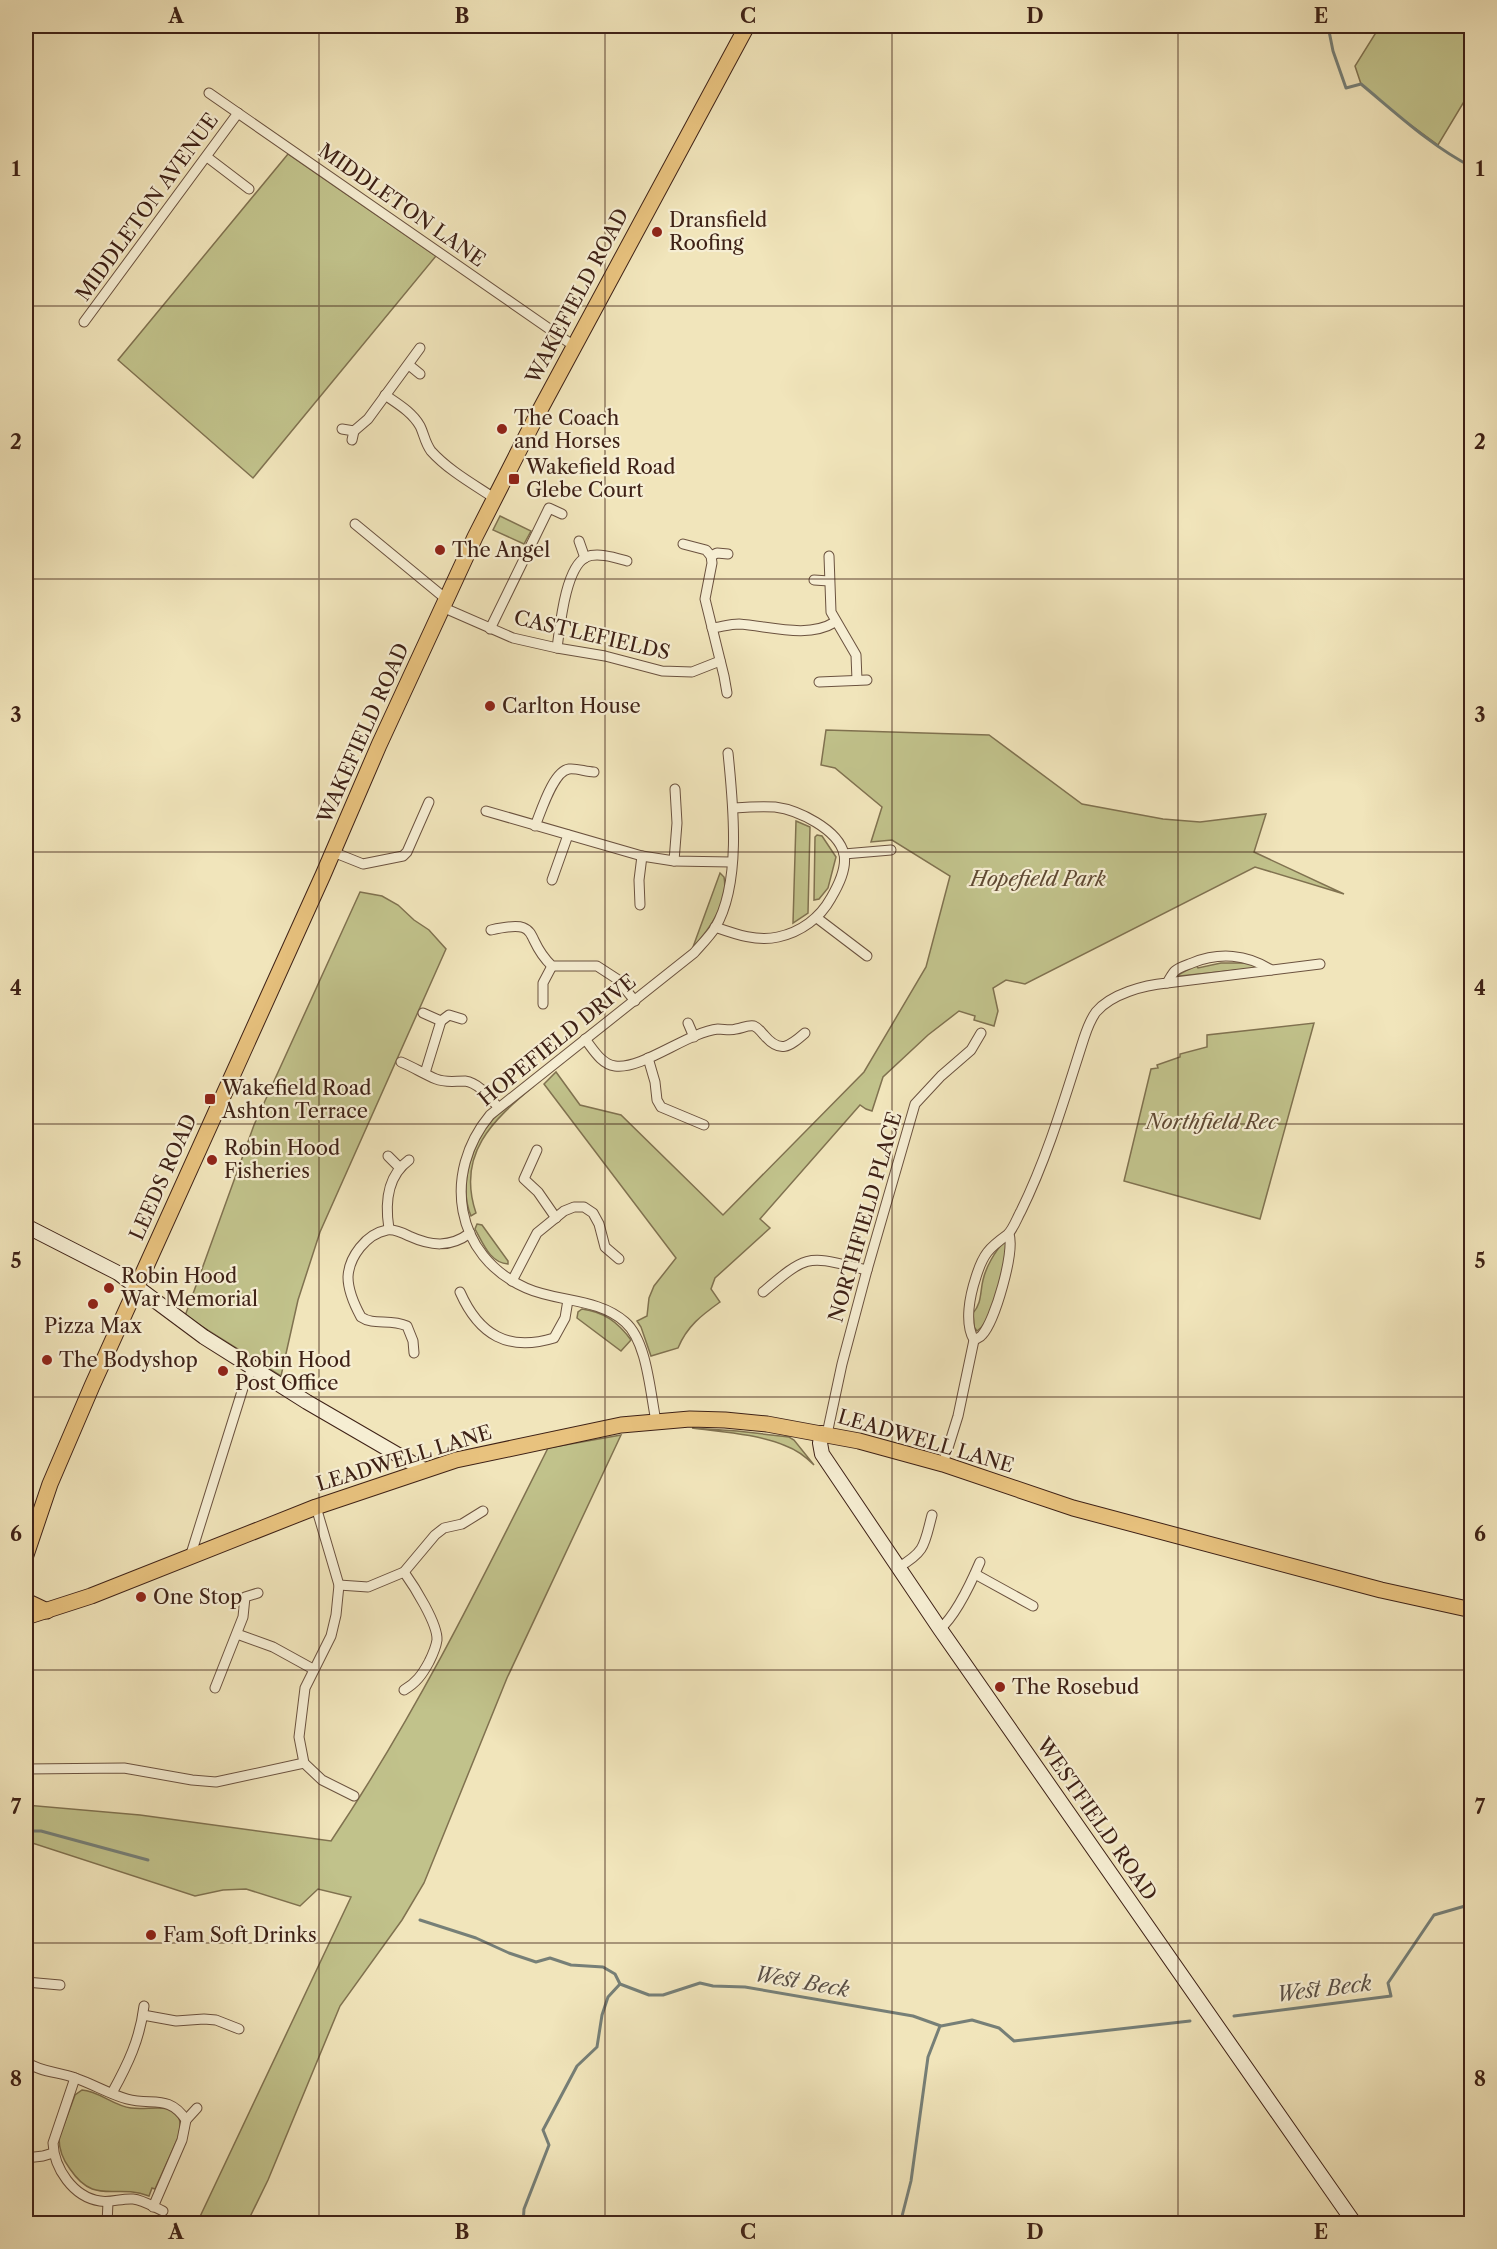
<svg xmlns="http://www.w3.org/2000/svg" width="1497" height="2249" viewBox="0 0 1497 2249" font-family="'Libre Caslon Text',serif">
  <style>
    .green { fill: #c1c28b; stroke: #807250; stroke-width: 1.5 }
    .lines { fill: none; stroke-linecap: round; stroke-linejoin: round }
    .stream { stroke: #767f77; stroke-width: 3 }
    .street-casing { stroke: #6b523f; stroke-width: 11 }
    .secondary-casing { stroke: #3e2116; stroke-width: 16 }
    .primary-casing { stroke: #3e2116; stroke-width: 17 }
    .street { stroke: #f6eed3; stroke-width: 9 }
    .secondary { stroke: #f6eed3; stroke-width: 14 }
    .primary { stroke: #e8c27e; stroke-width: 15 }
    .grid { fill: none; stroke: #3e2116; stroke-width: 1.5; stroke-opacity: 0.55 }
    .poi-dot { fill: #8f2418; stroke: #f6eed3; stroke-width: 2 }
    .labels { text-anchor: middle; stroke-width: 4.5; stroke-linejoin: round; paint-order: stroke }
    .street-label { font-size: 20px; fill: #3e2116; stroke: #f6eed3 }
    .poi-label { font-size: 20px; fill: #3e2116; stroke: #f6eed3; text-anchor: start }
    .park-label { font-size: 20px; font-style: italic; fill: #5f4933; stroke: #f6eed3 }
    .water-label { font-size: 21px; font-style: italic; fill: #5a5046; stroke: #f6eed3 }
    .neatline { fill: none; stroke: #3e2116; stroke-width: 2 }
    .grid-label { font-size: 20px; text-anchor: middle; font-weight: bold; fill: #3e2116 }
  </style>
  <rect width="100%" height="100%" fill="#f1e5bb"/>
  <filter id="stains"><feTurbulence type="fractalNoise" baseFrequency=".00333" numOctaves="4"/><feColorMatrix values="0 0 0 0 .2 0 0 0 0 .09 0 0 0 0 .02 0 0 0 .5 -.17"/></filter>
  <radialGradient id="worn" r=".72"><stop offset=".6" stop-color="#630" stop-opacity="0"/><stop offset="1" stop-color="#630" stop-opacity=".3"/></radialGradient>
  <g class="green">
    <path d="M1380,26H1471V90L1438,145L1400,117L1361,84L1355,66Z"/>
    <path d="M288,154L436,256L253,478L118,360Z"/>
    <path d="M500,516L531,531L524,544L493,530Z"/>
    <path d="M826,730L989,735L1082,804L1163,819L1200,822L1266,814L1254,852L1344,894L1255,867L1025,984L1006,980L993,988L998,1011L994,1026L974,1020L975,1016L959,1011L928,1035L883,1077L872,1111L866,1109L860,1105L760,1219L770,1228L715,1278L711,1289L720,1302C702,1315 687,1326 678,1348L651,1356L641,1327L637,1321L647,1316L649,1298L654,1286L676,1258L544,1084L556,1072L580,1105L621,1115L723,1215L864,1072L926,967L950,876L892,840L871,842L882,807L835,768L821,765Z"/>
    <path d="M796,821L810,827L808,913L793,923Z"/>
    <path d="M817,835L822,836L836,857L828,888L819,899L814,900L815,837Z"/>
    <path d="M720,873L724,877C729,902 709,930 693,947Z"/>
    <path d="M360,892L382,896L398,905L414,920L429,930L446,949L320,1232L298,1300L281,1376L185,1316L254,1125Z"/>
    <path d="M1245,961L1256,964L1257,968L1180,976L1178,975L1196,965L1198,968L1221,963H1243Z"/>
    <path d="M1314,1023L1260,1219L1124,1181L1151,1069L1158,1068L1157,1065L1180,1057V1054L1207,1047V1035Z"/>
    <path d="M534,1086C493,1120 456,1154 476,1213L471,1216C458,1185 472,1143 493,1119C505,1106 520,1096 534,1086Z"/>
    <path d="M477,1224L482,1225L508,1261V1264C490,1263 483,1243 475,1229Z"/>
    <path d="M1004,1242H1006L1008,1249C1002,1269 995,1319 977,1331L974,1327L973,1313C982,1303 980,1292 983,1280C986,1267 995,1251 1004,1242Z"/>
    <path d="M582,1309C604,1312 618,1322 631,1340L621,1351L577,1318L578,1312Z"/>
    <path d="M692,1428L737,1431L789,1437L794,1440L814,1465C806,1457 797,1450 786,1446C758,1434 722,1432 692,1428Z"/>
    <path d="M621,1435L507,1678L424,1883L402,1920L340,2006L268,2180L247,2223H197L351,1897L318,1889L300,1906L246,1889L223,1890L195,1896L26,1841V1805L140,1815L331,1841C415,1716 481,1582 548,1448Z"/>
    <path d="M82,2090C99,2091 114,2106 131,2108C154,2111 189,2097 178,2138L155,2189L152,2188L149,2196C114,2183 95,2206 70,2169C63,2160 59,2149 59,2138L75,2095Z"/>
  </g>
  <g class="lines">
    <g class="stream">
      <path d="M1328,26L1333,51L1346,88L1361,84C1396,113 1431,146 1472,167"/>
      <path d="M26,1831H41L148,1860"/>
      <path d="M420,1920L476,1938L509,1953L536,1962L550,1958L571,1965L603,1967L615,1974L620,1984L649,1995H663L700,1983L713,1986L745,1987L913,2016L941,2026L972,2020L999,2028L1014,2041L1190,2021"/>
      <path d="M1234,2016L1391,1996L1388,1983L1434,1915L1472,1904"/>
      <path d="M523,2224L524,2209L549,2145L543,2130L577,2066L597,2047L602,2015L608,1997L620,1984"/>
      <path d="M900,2224L911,2181L928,2057L940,2026"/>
    </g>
    <g class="street-casing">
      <g id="street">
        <path d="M209,93L574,346"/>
        <path d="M207,157L249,189"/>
        <path d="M84,322L238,113"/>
        <path d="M409,365L420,374"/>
        <path d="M385,395C398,404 412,412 420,426C424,434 425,443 431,451C448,470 473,484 494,498"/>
        <path d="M342,429L354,431L352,440"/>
        <path d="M354,431L368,419L420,348"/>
        <path d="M355,524L446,599"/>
        <path d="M579,541L585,558"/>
        <path d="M683,544L706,550L711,556L712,563L705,599L724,676L727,693"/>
        <path d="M711,556L717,553L728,554"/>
        <path d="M829,556L831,612L856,655L857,680"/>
        <path d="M814,580L829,581"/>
        <path d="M442,607L513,638L557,648L605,656L662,671L692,672L720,661"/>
        <path d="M712,628C721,627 730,624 739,624C769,626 808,639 835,622"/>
        <path d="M490,629L549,508L562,514"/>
        <path d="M557,648C560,627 565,568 586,557C598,552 616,558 627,561"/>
        <path d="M819,682L867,680"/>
        <path d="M486,811L642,856L674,861L731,862"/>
        <path d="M535,826C541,812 553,771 569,769C577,768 586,772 594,772"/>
        <path d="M333,852L363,864L403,856L407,852L429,802"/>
        <path d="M844,854L891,850"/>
        <path d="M674,861L677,823L675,789"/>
        <path d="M552,880L568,835"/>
        <path d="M640,905L639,880L642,856"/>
        <path d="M817,918L867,956"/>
        <path d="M715,927C735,934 757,942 778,937C801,932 820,918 831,898C838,886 847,869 844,854C838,829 798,810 775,807C761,806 747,807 734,808"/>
        <path d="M491,930C544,918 522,938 552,966H597L617,979L635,1001"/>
        <path d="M1167,983L1320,964"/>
        <path d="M543,1004V983L552,966"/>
        <path d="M423,1013L441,1021L449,1015L462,1019"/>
        <path d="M688,1023L694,1037"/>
        <path d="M585,1039C593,1049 601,1064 615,1066C642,1070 688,1032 718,1029C724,1029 730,1031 736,1029C743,1028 747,1025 754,1026C759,1028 760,1031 764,1035C780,1054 789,1047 805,1033"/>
        <path d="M648,1058L655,1082L657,1100L661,1107L704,1125"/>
        <path d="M401,1062C413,1067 424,1074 436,1079C446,1083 454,1081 465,1081C479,1083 489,1097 498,1107"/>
        <path d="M425,1073L441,1021"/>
        <path d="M537,1150L524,1179L538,1192L556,1218"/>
        <path d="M388,1156L399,1167"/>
        <path d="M389,1229C385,1204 387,1176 409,1160"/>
        <path d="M512,1281L537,1233L564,1211L574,1207H584L593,1213L599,1224L605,1247L619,1259"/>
        <path d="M460,1292C479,1335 508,1352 554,1338L565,1318L568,1300"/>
        <path d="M763,1292C810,1252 807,1256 867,1270"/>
        <path d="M974,1340C977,1338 980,1338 982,1335C995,1321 1015,1252 1009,1234"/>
        <path d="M414,1353L413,1341L407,1326C390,1318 374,1326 361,1317C355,1306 348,1291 348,1277C349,1257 366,1234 387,1230C394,1229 403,1233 409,1236C431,1246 450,1248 470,1233"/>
        <path d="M656,1421C650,1392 647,1341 625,1322C598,1298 557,1302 526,1288C454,1256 442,1173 490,1115L694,953C701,945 709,937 715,928C742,883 733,803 728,753"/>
        <path d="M827,1434L842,1364L867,1270L915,1104L941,1076L971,1050L981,1033"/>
        <path d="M943,1464L958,1416L974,1340C964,1323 970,1295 976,1277C983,1254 989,1248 1007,1235C1013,1230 1017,1218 1021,1211C1048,1156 1065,1097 1084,1038C1087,1029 1090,1020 1096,1012C1111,994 1144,985 1167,983C1169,980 1172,974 1175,971C1179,967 1187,965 1192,963C1219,952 1247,954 1271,970"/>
        <path d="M316,1507L339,1585L336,1615L331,1636L305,1688L299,1737L304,1763L322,1780L354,1796"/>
        <path d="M190,1557L244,1385L253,1368"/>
        <path d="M899,1567C926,1551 924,1545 932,1515"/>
        <path d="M975,1574L1033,1606"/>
        <path d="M339,1585L368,1587L404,1572L435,1535L444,1528L462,1524L483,1511"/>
        <path d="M940,1629C957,1614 971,1583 980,1562"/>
        <path d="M237,1634L273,1647L313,1669"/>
        <path d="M215,1688L243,1617L245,1597L258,1593"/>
        <path d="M404,1690C416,1683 422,1675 429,1662C432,1656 436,1647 437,1640C438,1624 414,1586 404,1572"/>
        <path d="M26,1769L124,1768L192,1780L216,1782L304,1763"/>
        <path d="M26,1982L60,1985"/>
        <path d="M143,2015L176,2021L204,2019L216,2020L239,2029"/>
        <path d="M26,2062C40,2072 59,2072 75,2078C93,2084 109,2094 127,2099C152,2106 169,2094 186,2120L182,2140L153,2207"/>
        <path d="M75,2078L53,2143C54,2168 73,2197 100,2201C111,2203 122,2198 133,2199C143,2200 154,2207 163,2211"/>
        <path d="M112,2093C128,2064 140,2039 144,2006"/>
        <path d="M186,2120L197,2108"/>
        <path d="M26,2158L43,2156L53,2153"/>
        <path d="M107,2224L108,2202"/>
      </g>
    </g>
    <g class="secondary-casing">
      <g id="secondary">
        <path d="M26,1226L118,1273L204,1337L307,1402L424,1470"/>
        <path d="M822,1433L820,1443L822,1454L940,1629L1355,2224"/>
      </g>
    </g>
    <g class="primary-casing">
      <g id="primary">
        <path d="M26,1555L50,1484L92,1386L323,875L379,745L475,537L534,421L747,26"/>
        <path d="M26,1601L47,1611"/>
        <path d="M26,1617L91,1596L316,1507L456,1460L621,1425L690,1419L725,1420L767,1424L859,1441L943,1464L1073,1508L1381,1590L1472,1610"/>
      </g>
    </g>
    <use href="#street" class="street"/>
    <use href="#secondary" class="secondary"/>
    <use href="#primary" class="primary"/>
  </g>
  <path class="grid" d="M319,26V2224M605,26V2224M892,26V2224M1178,26V2224M26,306H1472M26,579H1472M26,852H1472M26,1124H1472M26,1397H1472M26,1670H1472M26,1943H1472"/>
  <g class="poi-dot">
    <circle cx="657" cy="232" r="6"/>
    <circle cx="502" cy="429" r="6"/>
    <rect x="508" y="473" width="12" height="12" rx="3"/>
    <circle cx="440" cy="550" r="6"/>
    <circle cx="490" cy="706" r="6"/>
    <rect x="204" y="1093" width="12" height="12" rx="3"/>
    <circle cx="212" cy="1160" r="6"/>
    <circle cx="109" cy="1288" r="6"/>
    <circle cx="93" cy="1304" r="6"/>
    <circle cx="47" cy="1360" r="6"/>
    <circle cx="223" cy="1371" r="6"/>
    <circle cx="141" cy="1597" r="6"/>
    <circle cx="1000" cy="1687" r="6"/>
    <circle cx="151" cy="1935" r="6"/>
  </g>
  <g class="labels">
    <g class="street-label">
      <text transform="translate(402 205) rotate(35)" y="7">MIDDLETON LANE</text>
      <text transform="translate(147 207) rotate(-54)" y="7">MIDDLETON AVENUE</text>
      <text transform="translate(577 296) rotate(-62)" y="7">WAKEFIELD ROAD</text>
      <text transform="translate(592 635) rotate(13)" y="7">CASTLEFIELDS</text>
      <text transform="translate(363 733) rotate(-66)" y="7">WAKEFIELD ROAD</text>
      <text transform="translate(557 1040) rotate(-39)" y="7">HOPEFIELD DRIVE</text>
      <text transform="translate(163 1177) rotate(-66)" y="7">LEEDS ROAD</text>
      <text transform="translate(865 1217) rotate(-74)" y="7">NORTHFIELD PLACE</text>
      <text transform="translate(926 1441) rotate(16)" y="7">LEADWELL LANE</text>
      <text transform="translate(404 1458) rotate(-17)" y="7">LEADWELL LANE</text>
      <text transform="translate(1097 1819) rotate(55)" y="7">WESTFIELD ROAD</text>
    </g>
    <g class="poi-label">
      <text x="669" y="227">Dransfield<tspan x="669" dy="23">Roofing</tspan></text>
      <text x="514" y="425">The Coach<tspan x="514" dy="23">and Horses</tspan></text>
      <text x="526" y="474">Wakefield Road<tspan x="526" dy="23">Glebe Court</tspan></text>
      <text x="452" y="557">The Angel</text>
      <text x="502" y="713">Carlton House</text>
      <text x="222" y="1095">Wakefield Road<tspan x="222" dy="23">Ashton Terrace</tspan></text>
      <text x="224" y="1155">Robin Hood<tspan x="224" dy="23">Fisheries</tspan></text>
      <text x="121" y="1283">Robin Hood<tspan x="121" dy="23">War Memorial</tspan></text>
      <text x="93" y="1333" text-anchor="middle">Pizza Max</text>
      <text x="59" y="1367">The Bodyshop</text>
      <text x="235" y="1367">Robin Hood<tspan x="235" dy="23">Post Office</tspan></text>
      <text x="153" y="1604">One Stop</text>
      <text x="1012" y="1694">The Rosebud</text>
      <text x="163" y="1942">Fam Soft Drinks</text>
    </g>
    <g class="park-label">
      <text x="1038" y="886">Hopefield Park</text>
      <text x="1212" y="1129">Northfield Rec</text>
    </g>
    <g class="water-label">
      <text transform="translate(802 1982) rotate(10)" y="7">West Beck</text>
      <text transform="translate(1324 1989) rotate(-7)" y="7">West Beck</text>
    </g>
  </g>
  <rect width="1497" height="2249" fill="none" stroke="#f1e5bb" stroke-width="66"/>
  <rect x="33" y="33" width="1431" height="2183" class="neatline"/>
  <g class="grid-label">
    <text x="176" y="23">A</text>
    <text x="462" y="23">B</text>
    <text x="748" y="23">C</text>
    <text x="1035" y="23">D</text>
    <text x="1321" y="23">E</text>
    <text x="16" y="176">1</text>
    <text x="1480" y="176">1</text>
    <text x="16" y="449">2</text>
    <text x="1480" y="449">2</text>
    <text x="16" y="722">3</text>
    <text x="1480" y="722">3</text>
    <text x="16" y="995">4</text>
    <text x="1480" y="995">4</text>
    <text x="16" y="1268">5</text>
    <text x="1480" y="1268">5</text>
    <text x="16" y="1541">6</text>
    <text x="1480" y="1541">6</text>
    <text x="16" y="1814">7</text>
    <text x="1480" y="1814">7</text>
    <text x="16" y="2086">8</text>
    <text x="1480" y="2086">8</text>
    <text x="176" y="2239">A</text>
    <text x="462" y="2239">B</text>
    <text x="748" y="2239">C</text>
    <text x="1035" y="2239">D</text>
    <text x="1321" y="2239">E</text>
  </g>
  <rect width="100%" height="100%" filter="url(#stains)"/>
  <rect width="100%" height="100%" fill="url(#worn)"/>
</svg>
